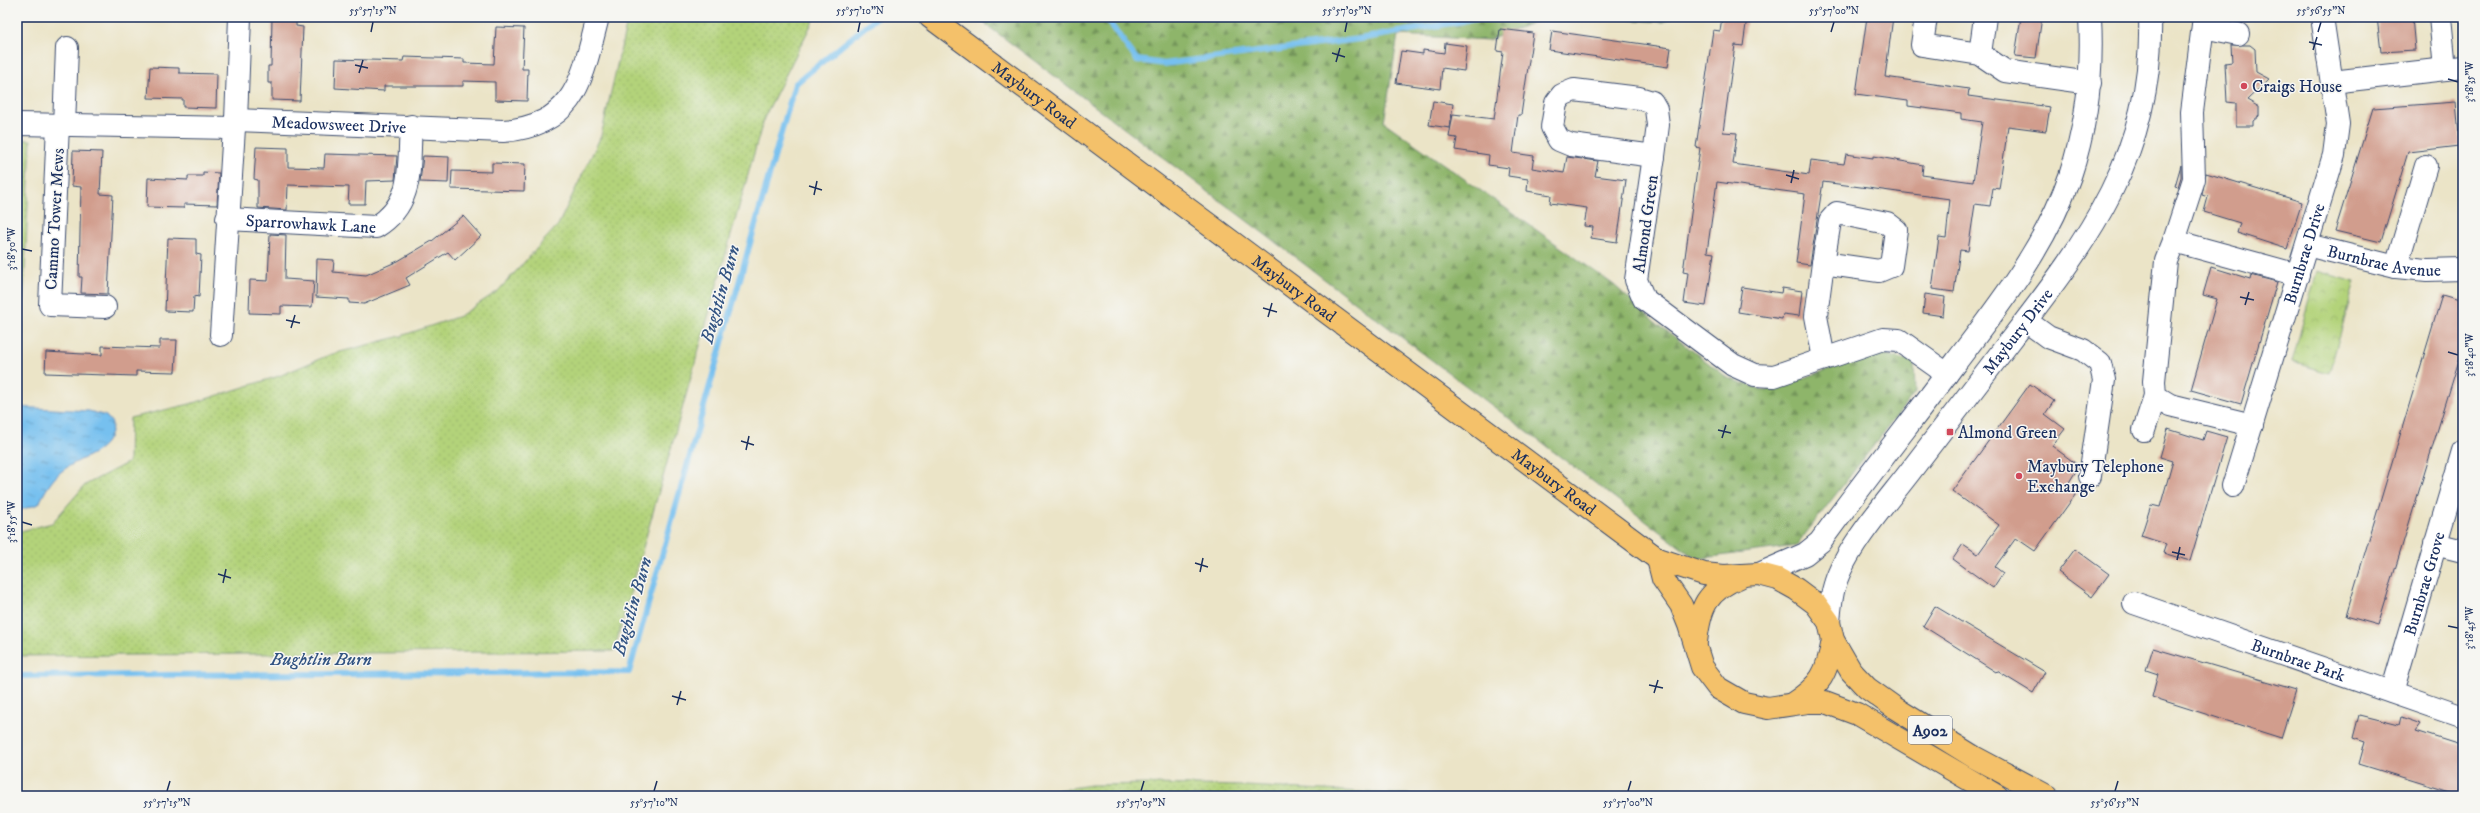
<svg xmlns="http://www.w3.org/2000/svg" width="2480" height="813" viewBox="0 0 2480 813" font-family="'IM FELL DW Pica',serif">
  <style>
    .grass { fill: url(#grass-dots); stroke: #67816c }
    .forest { fill: url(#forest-firs); stroke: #547264 }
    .park { fill: url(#park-crowns); stroke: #67816c }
    .water { fill: url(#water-ripples); stroke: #4878a6 }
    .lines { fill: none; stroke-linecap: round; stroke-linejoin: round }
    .stream { stroke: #76c0ef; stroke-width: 6 }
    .building { fill: #d19d8d }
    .minor-casing { stroke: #3a4a6e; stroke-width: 24 }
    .major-casing { stroke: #3a4a6e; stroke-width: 24 }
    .minor { stroke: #fff; stroke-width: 22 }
    .major { stroke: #f4c16a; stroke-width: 22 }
    .ticks { fill: none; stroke: #1b2f5e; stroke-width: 1.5 }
    .poi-dot { fill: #d1495b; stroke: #f6f6f2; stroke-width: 1.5 }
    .labels { text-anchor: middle; stroke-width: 3; stroke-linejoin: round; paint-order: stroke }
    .shield { fill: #f6f6f2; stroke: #5d6b8a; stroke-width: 1 }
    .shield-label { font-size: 16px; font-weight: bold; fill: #1b2f5e }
    .poi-label { font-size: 17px; fill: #1b2f5e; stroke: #f6f6f2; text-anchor: start }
    .street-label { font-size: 17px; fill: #1b2f5e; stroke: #f6f6f2 }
    .water-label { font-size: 18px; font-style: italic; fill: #325382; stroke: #f6f6f2 }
    .neatline { fill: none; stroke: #1b2f5e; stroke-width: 1.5 }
    .ticks-label { font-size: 10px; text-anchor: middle; fill: #1b2f5e }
  </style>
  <defs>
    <pattern id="grass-dots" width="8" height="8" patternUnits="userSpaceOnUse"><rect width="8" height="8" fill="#b3d37a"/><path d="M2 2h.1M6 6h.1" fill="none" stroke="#99b56c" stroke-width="1.8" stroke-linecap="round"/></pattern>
    <pattern id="forest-firs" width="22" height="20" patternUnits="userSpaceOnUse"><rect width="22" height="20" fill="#8eb56a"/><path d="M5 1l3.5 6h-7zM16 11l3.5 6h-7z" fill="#73945a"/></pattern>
    <pattern id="park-crowns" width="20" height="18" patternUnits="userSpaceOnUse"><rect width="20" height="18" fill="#b3d37a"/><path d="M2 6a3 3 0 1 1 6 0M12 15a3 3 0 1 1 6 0" fill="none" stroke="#99b56c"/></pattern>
    <pattern id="water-ripples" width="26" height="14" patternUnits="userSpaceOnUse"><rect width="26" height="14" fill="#76c0ef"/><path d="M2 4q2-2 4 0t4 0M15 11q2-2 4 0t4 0" fill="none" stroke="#609cc5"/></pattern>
  </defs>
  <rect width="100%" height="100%" fill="#f6f6f2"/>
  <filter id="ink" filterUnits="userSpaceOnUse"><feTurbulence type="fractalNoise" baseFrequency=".025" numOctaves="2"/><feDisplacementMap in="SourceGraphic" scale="8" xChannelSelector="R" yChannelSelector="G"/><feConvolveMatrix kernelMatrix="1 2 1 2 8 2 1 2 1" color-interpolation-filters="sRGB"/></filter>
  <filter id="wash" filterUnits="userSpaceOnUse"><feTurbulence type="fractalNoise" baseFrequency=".012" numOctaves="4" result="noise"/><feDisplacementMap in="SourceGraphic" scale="16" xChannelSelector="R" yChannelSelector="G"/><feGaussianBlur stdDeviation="0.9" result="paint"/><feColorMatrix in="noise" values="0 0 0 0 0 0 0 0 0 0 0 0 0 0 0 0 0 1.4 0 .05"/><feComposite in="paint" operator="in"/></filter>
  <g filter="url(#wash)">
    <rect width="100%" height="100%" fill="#ebe4c7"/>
    <g class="grass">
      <path d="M628,17H815L764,118L614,651L17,656V532L52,523L85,485L129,462L130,418L190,404L279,376L329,355L401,336L460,316L498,291L558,225L601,136Z"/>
      <path d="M17,139L31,140L20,375L17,374Z"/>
      <path d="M1151,784L1245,786L1442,796H1017L1091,785Z"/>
    </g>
    <g class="forest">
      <path d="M976,17H1167L1216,20L1306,17H1547L1489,40L1398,35L1384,122L1614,285L1655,322L1728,378L1766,391L1879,352L1914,363L1915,392L1796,546L1696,559Z"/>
      <path d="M1591,17H1672L1664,22Z"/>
    </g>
    <path class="park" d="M2317,271L2355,282L2329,373L2292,362Z"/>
    <path class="water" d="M17,407L89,411L106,416L112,423C112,454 82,455 62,471C52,479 44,492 39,504L17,511Z"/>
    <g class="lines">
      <g class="stream">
        <path d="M1105,17L1137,60L1164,64L1359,39L1486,17"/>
        <path d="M17,676L629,672L795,84L877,17"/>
      </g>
    </g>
    <g id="blocks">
      <g class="building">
        <path d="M272,17H296V26L303,27L300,101L272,100V83H268V66H271Z"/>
        <path d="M1722,17H1747L1743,46L1735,45L1723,132L1737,133L1733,164L1809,175L1811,160L1844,164L1846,154L1873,158V156L1923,165L1922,175L1973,182L1982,122L1961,119V113L1908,106V101L1856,94L1867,17H1893L1885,77L1969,89L1968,96L2050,107L2046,131L2008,126L1999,189L1993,188L1990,206L1975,204L1968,251L1960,250L1954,292L1932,289L1939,237L1946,238L1950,199L1823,182L1810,265L1796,263L1805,194L1717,182L1707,252L1714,253L1706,306L1684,303L1688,273L1683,272L1700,148L1696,147L1713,30L1720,31Z"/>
        <path d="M2021,17H2042L2036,58L2015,56Z"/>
        <path d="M2377,17H2412L2415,50L2381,52Z"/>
        <path d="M496,27L524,28L522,69H528L527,101L495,100V82L463,81V86H384V91L335,88L336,59L403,61L404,57L464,59V63L494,64Z"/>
        <path d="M1500,29L1533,33L1521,115H1518L1513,153L1534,156L1532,168L1564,173L1567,157L1598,161L1595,176L1626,180L1617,242L1591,238L1593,227L1584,226L1587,208L1550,203L1551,195L1527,191L1528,179L1508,176L1509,168L1488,165L1489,155L1455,150L1457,138L1449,137L1453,114L1494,119L1503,52L1497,51Z"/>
        <path d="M1552,31L1671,48L1668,67L1549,50Z"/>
        <path d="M1445,43L1467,46L1464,71L1442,68L1440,89L1396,83L1401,51L1423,54V50L1444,53Z"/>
        <path d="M2231,45H2250L2255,49L2256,72L2269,79L2247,100L2259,107V116L2253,121V126H2236V103L2227,102L2225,63L2232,62Z"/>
        <path d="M150,67L179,68V73L217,74L216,108L183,107V99L148,98Z"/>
        <path d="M1433,101L1453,104L1450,128L1429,125Z"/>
        <path d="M2456,102L2460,146L2408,152L2381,242L2335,231L2373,108Z"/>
        <path d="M256,147L288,148V167L324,168L325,154L397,156L395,180L366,181L365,204H348L349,187L288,185L287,210L258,208V180L254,179Z"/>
        <path d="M73,151L102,152L100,194L113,195L108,294L81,293L82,277H79L81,187L72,186Z"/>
        <path d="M423,156L449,157L448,183L420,182Z"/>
        <path d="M492,163L525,164L524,191L451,189L452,171L492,172Z"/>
        <path d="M2181,165V177L2178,187L2175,186Z"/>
        <path d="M203,172L219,173L217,205L184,204V208L147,207L148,178L188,180V176H203Z"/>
        <path d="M2206,173L2302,202L2287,249L2237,233L2240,223L2204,212L2208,197L2202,195Z"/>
        <path d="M463,216L481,236L455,260L448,252L406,278L410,285L364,304L349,303V299L316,297L317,259L334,260L333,272L366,275L398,261L432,241Z"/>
        <path d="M270,234L286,235L285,279L314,281L312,307L281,306V314L249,313L250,280L268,281Z"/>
        <path d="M168,238L196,239V254L201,255L199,297L194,296L193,312L165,311Z"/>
        <path d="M2211,267L2250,279L2251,275L2277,282L2241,404L2191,390L2217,299L2203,295Z"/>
        <path d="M1742,287L1781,293L1782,288L1802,291L1799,316L1783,314L1782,319L1738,312Z"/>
        <path d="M1925,294L1945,297L1943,316L1923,313Z"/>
        <path d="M2442,295L2463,301V347L2378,625L2346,616Z"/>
        <path d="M160,340H177L175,372L136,371V376L45,373L46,352L102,355V346L160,348Z"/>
        <path d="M2030,384L2054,401L2045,414L2065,429L2052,446L2079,466L2068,484L2078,491L2035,551L2016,538L1995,567L2003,573L1993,588L1953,559L1963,544L1978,554L1999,525L1952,491Z"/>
        <path d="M2168,429L2203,440L2206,431L2227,437L2190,561L2163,553L2166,544L2141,536L2151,505L2160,507L2173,461L2160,457Z"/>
        <path d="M2075,549L2109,574L2092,597L2058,572Z"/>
        <path d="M1935,606L2045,672L2033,693L1997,671L1996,672L1923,626Z"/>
        <path d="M2153,648L2296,690L2281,738L2152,697L2158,674L2146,670Z"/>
        <path d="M2359,715L2399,725L2401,717L2421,724L2416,731L2463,746V796L2359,764L2365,742L2353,738Z"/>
      </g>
    </g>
  </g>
  <g filter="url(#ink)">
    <use href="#blocks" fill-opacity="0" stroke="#3a4a6e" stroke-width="1"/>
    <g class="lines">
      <g class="minor-casing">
        <g id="minor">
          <path d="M1926,17L1922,45L1980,54L2005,71L2090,83"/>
          <path d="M2204,17L2192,112L2194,179L2174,241L2298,275"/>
          <path d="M2440,17L2445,69"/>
          <path d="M2203,27L2238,34"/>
          <path d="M1980,54L1985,17"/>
          <path d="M2332,82L2463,67"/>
          <path d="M1574,90L1639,98L1652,102L1656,109L1658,125L1654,156L1571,145L1559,140L1552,127L1556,103L1562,95Z"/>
          <path id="s1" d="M236,120L503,131C577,125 582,78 598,17"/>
          <path d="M17,124L234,128L236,120L240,17"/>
          <path d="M58,125L50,305L105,307"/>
          <path d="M64,126L67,48"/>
          <path d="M1654,156L1636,280L1644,299L1733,365L1755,375L1774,376L1883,339L1899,340L1947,374"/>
          <path d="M1837,213L1887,223L1896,230L1891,266L1879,271L1823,263L1830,221Z"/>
          <path id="s2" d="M227,219L376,227C415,203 408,167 411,126"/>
          <path d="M2174,241L2166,261L2154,381L2155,396L2170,405L2252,425"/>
          <path id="s3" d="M2307,245L2396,267L2427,270L2463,269"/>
          <path d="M1823,263L1816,316L1824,359"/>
          <path d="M2396,267L2426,166"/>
          <path d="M2026,321L2048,337L2083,350L2100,363L2104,380L2090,476"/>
          <path d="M221,335L234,128"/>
          <path d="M2144,430L2155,396"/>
          <path id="s4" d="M2233,486L2334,155L2338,124L2322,17"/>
          <path d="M2435,544L2463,551"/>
          <path d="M1759,574L1805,554L1820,542C1864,481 1911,422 1956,362C2000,304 2046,246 2070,176C2087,125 2093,71 2090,17"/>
          <path id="s5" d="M2134,603L2463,717"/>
          <path id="s6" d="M1829,622C1830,609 1831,596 1835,584C1846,548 1886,503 1909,473C1943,429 1976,385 2010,341C2089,239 2154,153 2150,17"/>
          <path id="s7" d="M2392,692L2463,451"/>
        </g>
      </g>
      <g class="major-casing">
        <g id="major">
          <path id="s8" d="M930,17L1658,559L1704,574L1724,576L1759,574L1778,579L1796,589L1816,604L1829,622L1833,640L1851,671L1867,688L1895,708L1974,757L2047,796"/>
          <path d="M1658,559L1663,579L1681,605L1689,625L1702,667L1718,688L1744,703L1768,708L1808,702H1825L1857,714L1997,796"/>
          <path d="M1696,642C1700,607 1706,591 1740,577"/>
          <path d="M1792,704C1821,685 1827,674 1833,640"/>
        </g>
      </g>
      <use href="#minor" class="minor"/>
      <use href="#major" class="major"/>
    </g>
  </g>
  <path class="ticks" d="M371,32L373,22M858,32L860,22M1345,32L1347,22M1831,32L1834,22M2318,32L2321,22M2309,42L2322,45M2313,50L2317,37M1332,53L1345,57M1336,62L1340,48M355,65L368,68M359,73L363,60M2448,79L2458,82M1786,175L1799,179M1791,183L1794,170M809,186L822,190M814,195L817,181M22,249L32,251M2240,297L2254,300M2245,305L2249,292M1263,308L1277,312M1268,317L1272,303M286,320L300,323M291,328L295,315M2448,352L2458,355M1718,430L1731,433M1722,438L1726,425M741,441L754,445M746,450L749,436M22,522L32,525M2172,552L2185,555M2177,560L2180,547M1195,563L1208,567M1200,572L1203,558M218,574L231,578M223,583L226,569M2448,626L2458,628M1649,685L1663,688M1654,693L1658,680M672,696L686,700M677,705L681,691M167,791L170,781M654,791L657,781M1141,791L1144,781M1628,791L1631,781M2115,791L2118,781"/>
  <g class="poi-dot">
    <circle cx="2244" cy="86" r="4"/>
    <rect x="1946" y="428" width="8" height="8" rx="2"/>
    <circle cx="2019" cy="476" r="4"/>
  </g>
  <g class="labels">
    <rect class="shield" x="1908" y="716" width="44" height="28" rx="3"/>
    <g class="shield-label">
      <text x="1930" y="736">A902</text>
    </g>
    <g class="poi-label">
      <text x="2252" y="92">Craigs House</text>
      <text x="1958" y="438">Almond Green</text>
      <text x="2027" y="472">Maybury Telephone<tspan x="2027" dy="20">Exchange</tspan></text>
    </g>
    <g class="street-label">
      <text dy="6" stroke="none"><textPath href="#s8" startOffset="130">Maybury Road</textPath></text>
      <text dy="6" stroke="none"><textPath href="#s1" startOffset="103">Meadowsweet Drive</textPath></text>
      <text transform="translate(54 219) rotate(-87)" y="6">Cammo Tower Mews</text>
      <text dy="6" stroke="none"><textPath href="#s2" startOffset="84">Sparrowhawk Lane</textPath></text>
      <text transform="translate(1645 224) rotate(-82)" y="6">Almond Green</text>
      <text dy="6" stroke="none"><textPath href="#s4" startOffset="243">Burnbrae Drive</textPath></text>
      <text dy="6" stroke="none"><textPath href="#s3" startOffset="79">Burnbrae Avenue</textPath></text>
      <text dy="6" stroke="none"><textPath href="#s8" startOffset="454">Maybury Road</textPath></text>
      <text dy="6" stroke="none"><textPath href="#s6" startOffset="351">Maybury Drive</textPath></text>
      <text dy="6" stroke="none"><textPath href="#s8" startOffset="778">Maybury Road</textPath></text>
      <text dy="6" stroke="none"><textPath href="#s7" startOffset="113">Burnbrae Grove</textPath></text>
      <text dy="6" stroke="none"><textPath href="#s5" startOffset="174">Burnbrae Park</textPath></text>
    </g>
    <g class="water-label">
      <text transform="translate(720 294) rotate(-74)" y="6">Bughtlin Burn</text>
      <text transform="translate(632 606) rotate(-74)" y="6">Bughtlin Burn</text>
      <text x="321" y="665">Bughtlin Burn</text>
    </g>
  </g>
  <rect width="2480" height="813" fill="none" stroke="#f6f6f2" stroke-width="44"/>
  <rect x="22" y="22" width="2436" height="769" class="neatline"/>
  <g class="ticks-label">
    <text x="373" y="14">55°57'15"N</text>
    <text x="860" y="14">55°57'10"N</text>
    <text x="1347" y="14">55°57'05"N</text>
    <text x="1834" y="14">55°57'00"N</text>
    <text x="2321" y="14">55°56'55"N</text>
    <text transform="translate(2469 82) rotate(-90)" y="4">3°18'35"W</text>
    <text transform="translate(11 249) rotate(-90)" y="4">3°18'50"W</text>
    <text transform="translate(2469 355) rotate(-90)" y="4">3°18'40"W</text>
    <text transform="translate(11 522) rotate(-90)" y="4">3°18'55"W</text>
    <text transform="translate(2469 628) rotate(-90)" y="4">3°18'45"W</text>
    <text x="167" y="806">55°57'15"N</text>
    <text x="654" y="806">55°57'10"N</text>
    <text x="1141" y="806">55°57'05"N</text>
    <text x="1628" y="806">55°57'00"N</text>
    <text x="2115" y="806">55°56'55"N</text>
  </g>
</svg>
